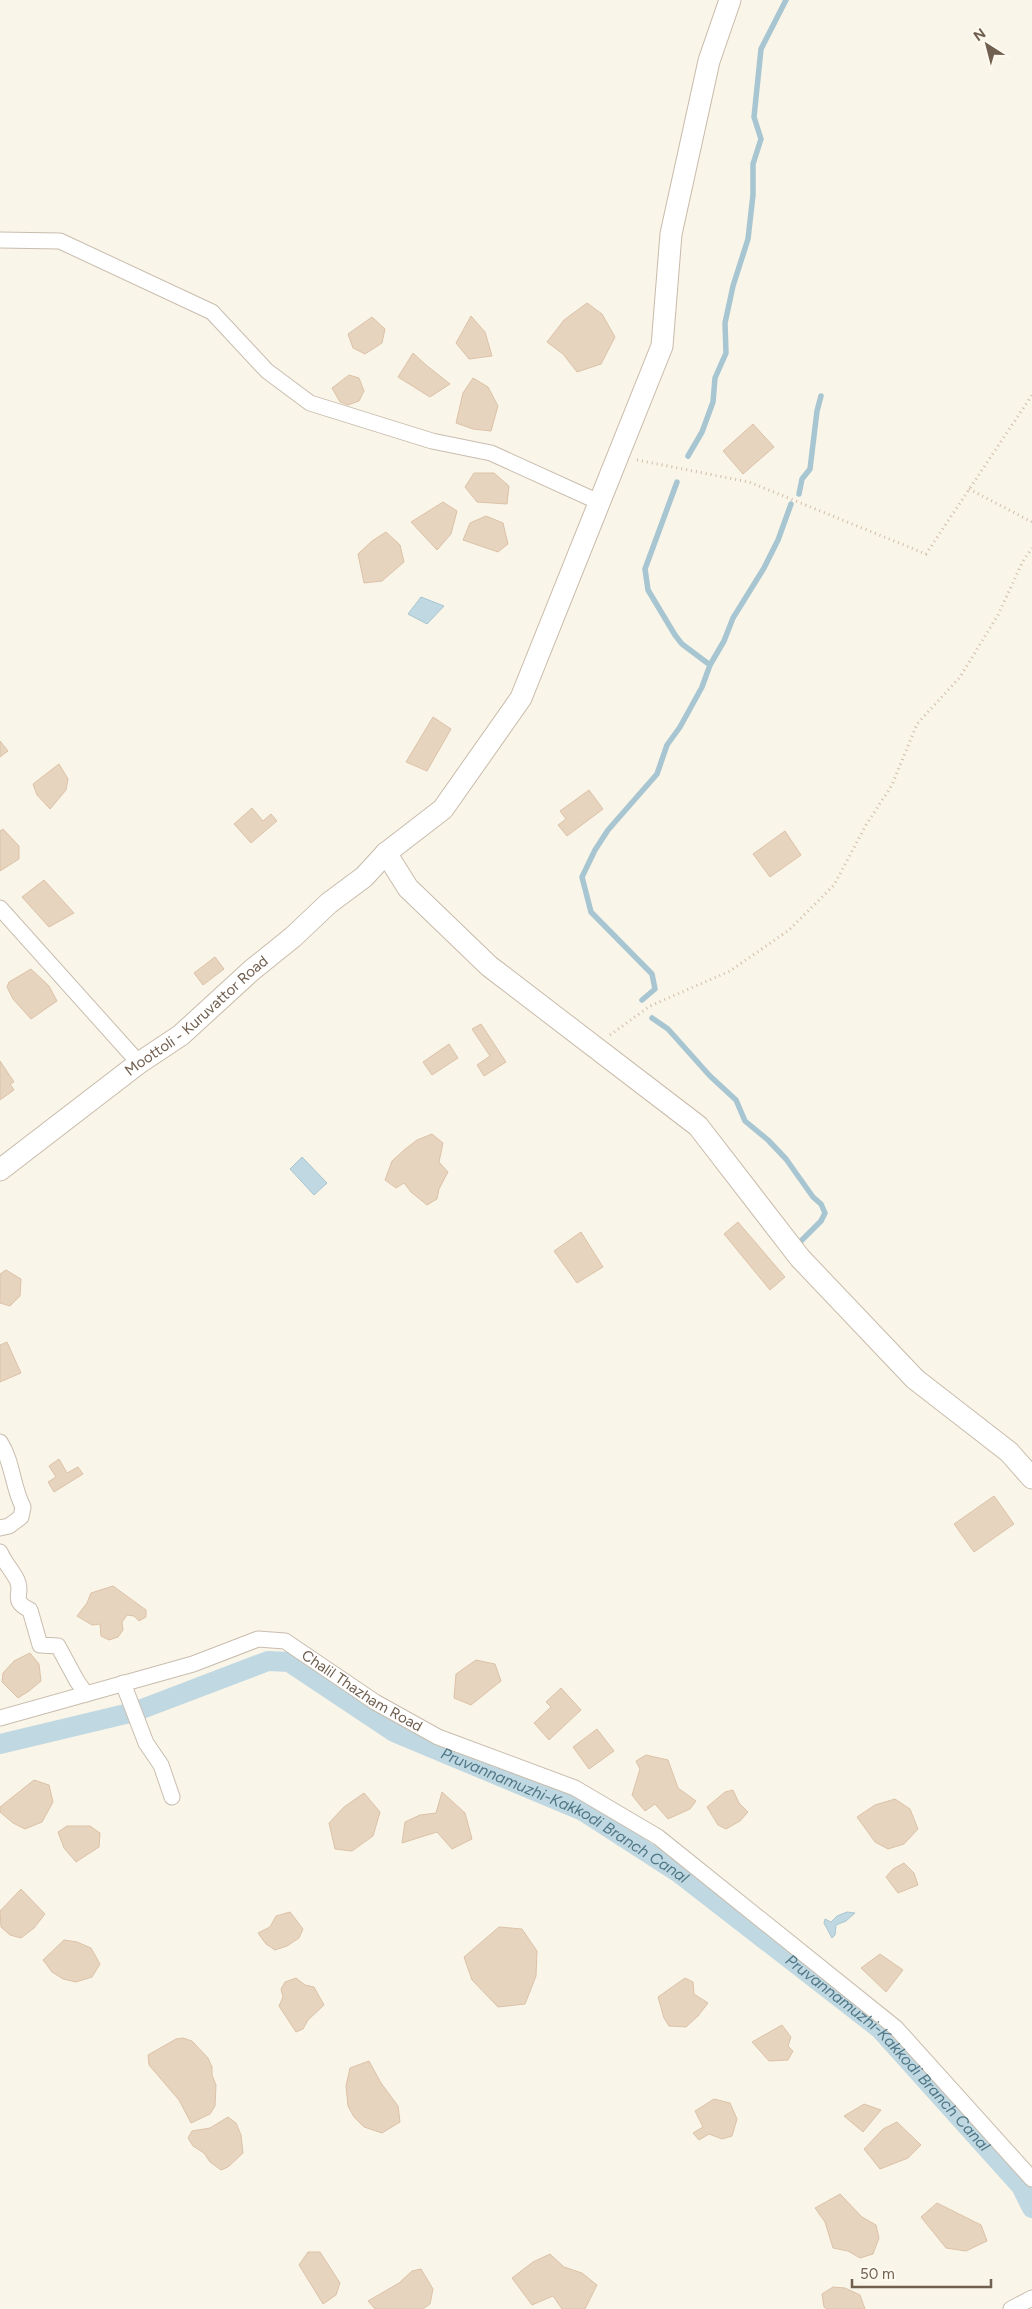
<svg xmlns="http://www.w3.org/2000/svg" width="1032" height="2309" viewBox="0 0 1032 2309" font-family="Figtree,sans-serif">
  <style>
    .water { fill: #c0d8e1; stroke: #a7c6d1 }
    .lines { fill: none; stroke-linecap: round; stroke-linejoin: round }
    .stream { stroke: #a7c6d1; stroke-width: 5.5 }
    .canal { stroke: #c0d8e1; stroke-width: 20 }
    .building { fill: #e7d4bf; stroke: #dcc2a7 }
    .street-casing { stroke: #c8bdae; stroke-width: 17 }
    .secondary-casing { stroke: #c8bbaa; stroke-width: 23 }
    .path { stroke: #d1bda7; stroke-width: 3; stroke-dasharray: 1 4; stroke-linecap: butt }
    .street { stroke: #fff; stroke-width: 15 }
    .secondary { stroke: #fff; stroke-width: 21 }
    .labels { text-anchor: middle; stroke-width: 5; stroke-linejoin: round; paint-order: stroke }
    .street-label { font-size: 15px; fill: #716050; stroke: #fdf9ef }
    .water-label { font-size: 16px; font-style: italic; fill: #507888; stroke: #fdf9ef }
  </style>
  <rect width="100%" height="100%" fill="#faf5e9"/>
  <g class="water">
    <path d="M421,597L444,606L427,624L408,614Z"/>
    <path d="M302,1157L327,1183L314,1195L290,1169Z"/>
    <path d="M847,1912L855,1913L846,1921L836,1925L835,1935L832,1938L824,1923L825,1919L831,1922L837,1916Z"/>
  </g>
  <g class="lines">
    <g class="stream">
      <path d="M688,456L702,432L713,402L715,378L726,353L725,323L733,286L748,239L753,195V164L761,139L754,117L761,49L786,0"/>
      <path d="M799,494L802,479L810,469L817,411L821,396"/>
      <path d="M710,665L724,641L733,618L764,568L778,540L791,504"/>
      <path d="M642,1000L655,989L652,974L591,912L582,877L595,850L608,830L657,774L667,745L680,727L702,687L710,665L682,644L675,635L648,590L645,569L677,482"/>
      <path d="M652,1018L668,1029L710,1076L736,1100L745,1121L768,1140L786,1159L813,1197L821,1204L825,1213L821,1221L797,1245"/>
    </g>
    <path class="canal" id="s1" d="M0,1744L134,1712L268,1661L289,1662L394,1732L583,1811L679,1873L880,2029L1021,2186L1032,2208"/>
  </g>
  <g class="building">
    <path d="M587,303L602,314L615,337L601,364L577,372L563,354L547,342L564,320Z"/>
    <path d="M471,316L485,332L492,356L469,359L456,343Z"/>
    <path d="M372,317L385,329L382,343L365,354L353,348L348,334Z"/>
    <path d="M413,353L426,365L450,384L430,397L398,377Z"/>
    <path d="M349,375L359,378L364,391L359,401L348,405L340,402L332,388Z"/>
    <path d="M473,378L488,387L498,406L491,431L473,429L456,423L463,393Z"/>
    <path d="M753,424L774,447L743,474L723,451Z"/>
    <path d="M474,473H494L509,486L507,504L477,502L465,487Z"/>
    <path d="M443,502L457,511L451,534L437,550L411,522Z"/>
    <path d="M486,516L503,523L508,544L498,552L463,540L470,523Z"/>
    <path d="M386,532L400,545L404,562L382,581L364,583L358,554L372,541Z"/>
    <path d="M433,717L451,729L427,771L406,762Z"/>
    <path d="M0,741L8,751L0,757Z"/>
    <path d="M59,764L68,779L66,790L50,809L37,795L33,784Z"/>
    <path d="M589,790L603,809L567,836L558,825L566,819L560,811Z"/>
    <path d="M252,808L263,821L271,814L277,821L251,843L234,824Z"/>
    <path d="M3,829L19,846V859L0,871V831Z"/>
    <path d="M785,831L801,855L770,877L753,854Z"/>
    <path d="M44,880L74,913L49,927L22,897Z"/>
    <path d="M215,957L224,969L203,985L194,973Z"/>
    <path d="M31,969L49,986L57,1001L31,1019L13,999L7,987L9,982Z"/>
    <path d="M481,1024L506,1062L484,1076L477,1065L490,1056L472,1029Z"/>
    <path d="M449,1044L458,1058L432,1075L423,1062Z"/>
    <path d="M0,1061L14,1082L10,1084L14,1090L0,1100Z"/>
    <path d="M432,1134L443,1143L439,1162L448,1172L439,1189L437,1199L427,1205L411,1192L404,1183L396,1188L385,1180L392,1161L404,1150L417,1140Z"/>
    <path d="M738,1222L785,1277L770,1290L724,1234Z"/>
    <path d="M581,1232L603,1267L577,1283L554,1251Z"/>
    <path d="M6,1270L21,1279L20,1296L10,1306L0,1303V1274Z"/>
    <path d="M7,1342L21,1373L0,1382V1345Z"/>
    <path d="M59,1459L67,1473L78,1467L83,1474L54,1492L48,1482L56,1477L49,1466Z"/>
    <path d="M994,1496L1014,1524L974,1552L954,1524Z"/>
    <path d="M113,1586L146,1610V1617L139,1621L134,1616L127,1615L122,1622L123,1630L118,1637L109,1640L101,1636L100,1624L92,1625L77,1616L87,1603L91,1593Z"/>
    <path d="M30,1653L39,1664L41,1681L29,1691L18,1698L2,1682L3,1673L14,1661Z"/>
    <path d="M476,1660L495,1664L501,1681L471,1705L454,1698L456,1674Z"/>
    <path d="M561,1688L581,1710L549,1740L534,1723L551,1707L546,1702Z"/>
    <path d="M597,1729L614,1751L589,1769L573,1747Z"/>
    <path d="M646,1755L668,1760L678,1788L696,1801L690,1809L668,1819L655,1804L645,1811L639,1804L632,1795L640,1769L636,1761Z"/>
    <path d="M34,1780L49,1785L53,1802L42,1822L25,1829L13,1823L0,1812V1807Z"/>
    <path d="M733,1790L739,1803L748,1812L740,1821L726,1829L718,1825L707,1807L725,1792Z"/>
    <path d="M442,1792L465,1813L472,1839L452,1849L437,1832L402,1843L405,1822L420,1815L436,1813Z"/>
    <path d="M364,1793L380,1812L373,1836L352,1851L335,1849L329,1823L344,1807Z"/>
    <path d="M895,1799L910,1809L918,1829L904,1844L888,1849L875,1842L857,1817L875,1805Z"/>
    <path d="M67,1826H90L100,1833L99,1847L76,1862L64,1848L58,1832Z"/>
    <path d="M904,1863L914,1873L918,1885L898,1893L886,1877L893,1869Z"/>
    <path d="M21,1889L45,1914L34,1928L21,1938L10,1935L1,1927L0,1911Z"/>
    <path d="M290,1912L303,1929L299,1938L287,1946L275,1950L266,1944L258,1933L270,1927L276,1916Z"/>
    <path d="M499,1927L522,1929L537,1951L536,1976L525,2004L498,2007L472,1980L464,1957Z"/>
    <path d="M64,1940L77,1942L91,1948L100,1964L92,1977L76,1982L63,1979L52,1972L43,1960Z"/>
    <path d="M880,1954L903,1970L886,1992L861,1968Z"/>
    <path d="M296,1978L305,1985L314,1987L324,2005L308,2020L303,2029L296,2032L279,2006L283,1997L281,1989L285,1982Z"/>
    <path d="M685,1978L693,1982L694,1994L708,2003L698,2016L686,2027L669,2026L664,2018L658,1997Z"/>
    <path d="M782,2025L791,2037L788,2046L793,2051L788,2060L769,2061L752,2042Z"/>
    <path d="M183,2038L192,2041L208,2058L212,2067V2075L216,2085L215,2106L210,2114L191,2123L179,2100L149,2065L148,2055L176,2039Z"/>
    <path d="M369,2061L381,2083L398,2106L400,2122L382,2133L364,2127L354,2117L348,2106L346,2086L350,2068Z"/>
    <path d="M714,2099L730,2103L737,2119L732,2136L722,2139L709,2134L699,2140L693,2133L703,2127L695,2111Z"/>
    <path d="M864,2104L881,2110L863,2132L844,2116Z"/>
    <path d="M228,2117L236,2123L241,2135L243,2153L228,2167L221,2170L210,2162L204,2153L193,2146L188,2138L192,2131L210,2128Z"/>
    <path d="M897,2122L921,2145L908,2158L880,2169L864,2149L883,2129Z"/>
    <path d="M840,2194L862,2217L876,2225L879,2238L873,2254L860,2258L848,2251L833,2248L825,2222L815,2208Z"/>
    <path d="M937,2203L981,2225L987,2241L966,2251L946,2248L921,2217Z"/>
    <path d="M308,2252H320L340,2283L336,2295L323,2304L299,2265Z"/>
    <path d="M550,2254L564,2267L582,2273L597,2285L585,2309H562L553,2296L532,2305L512,2278L533,2262Z"/>
    <path d="M421,2269L433,2289L430,2304L423,2309H375L368,2301L399,2283L412,2271Z"/>
    <path d="M833,2287L845,2288L860,2295L865,2309H827L824,2307L822,2294Z"/>
  </g>
  <g class="lines">
    <g class="street-casing">
      <g id="street">
        <path d="M0,240L60,241L212,312L267,371L310,403L432,441L491,453L601,503"/>
        <path d="M0,908L139,1063"/>
        <path d="M0,1442C13,1462 12,1486 23,1507L21,1517L9,1526L0,1528"/>
        <path d="M0,1552C4,1562 12,1570 17,1580C24,1594 9,1600 30,1610L40,1645L58,1646L77,1681L86,1694"/>
        <path d="M123,1683L146,1743L161,1765L172,1797"/>
        <path id="s2" d="M0,1718L193,1664L258,1639L285,1641L375,1702L438,1737L575,1788L658,1837L896,2028L1032,2179"/>
        <path d="M1011,2309L1032,2298"/>
      </g>
    </g>
    <g class="secondary-casing">
      <g id="secondary">
        <path d="M386,853L408,888L489,966L698,1126L800,1258L915,1379L1009,1452L1032,1478"/>
        <path id="s3" d="M0,1170L139,1063L181,1035L252,970L293,937L329,903L364,877L386,853L443,809L521,698L662,346L671,234L709,61L730,0"/>
      </g>
    </g>
    <g class="path">
      <path d="M637,460L749,482L926,554L1032,395"/>
      <path d="M969,489L1032,522"/>
      <path d="M610,1035L650,1006L730,971L789,930L834,885L866,825L892,785L917,724L960,677L998,615L1023,561L1032,548"/>
    </g>
    <use href="#street" class="street"/>
    <use href="#secondary" class="secondary"/>
  </g>
  <g class="labels">
    <g class="street-label">
      <text dy="5" stroke="none"><textPath href="#s3" startOffset="250">Moottoli - Kuruvattor Road</textPath></text>
      <text dy="5" stroke="none"><textPath href="#s2" startOffset="389">Chalil Thazham Road</textPath></text>
    </g>
    <g class="water-label">
      <text dy="6" stroke="none"><textPath href="#s1" startOffset="619">Pruvannamuzhi-Kakkodi Branch Canal</textPath></text>
      <text dy="6" stroke="none"><textPath href="#s1" startOffset="1024">Pruvannamuzhi-Kakkodi Branch Canal</textPath></text>
    </g>
  </g>
  <g transform="translate(987 45) rotate(324)" stroke="#fdf9ef" stroke-width="4" paint-order="stroke">
  <path d="M0-4L9 19L0 12L-9 19Z" fill="#716050"/>
  <text y="-8" font-size="14" font-weight="bold" text-anchor="middle" fill="#716050">N</text>
  </g>
  <path d="M852 2279v8h139v-8" fill="none" stroke="#716050" stroke-width="2.5"/>
  <text x="860" y="2279" font-size="15" fill="#716050" stroke="#fdf9ef" stroke-width="4" paint-order="stroke">50 m</text>
</svg>
